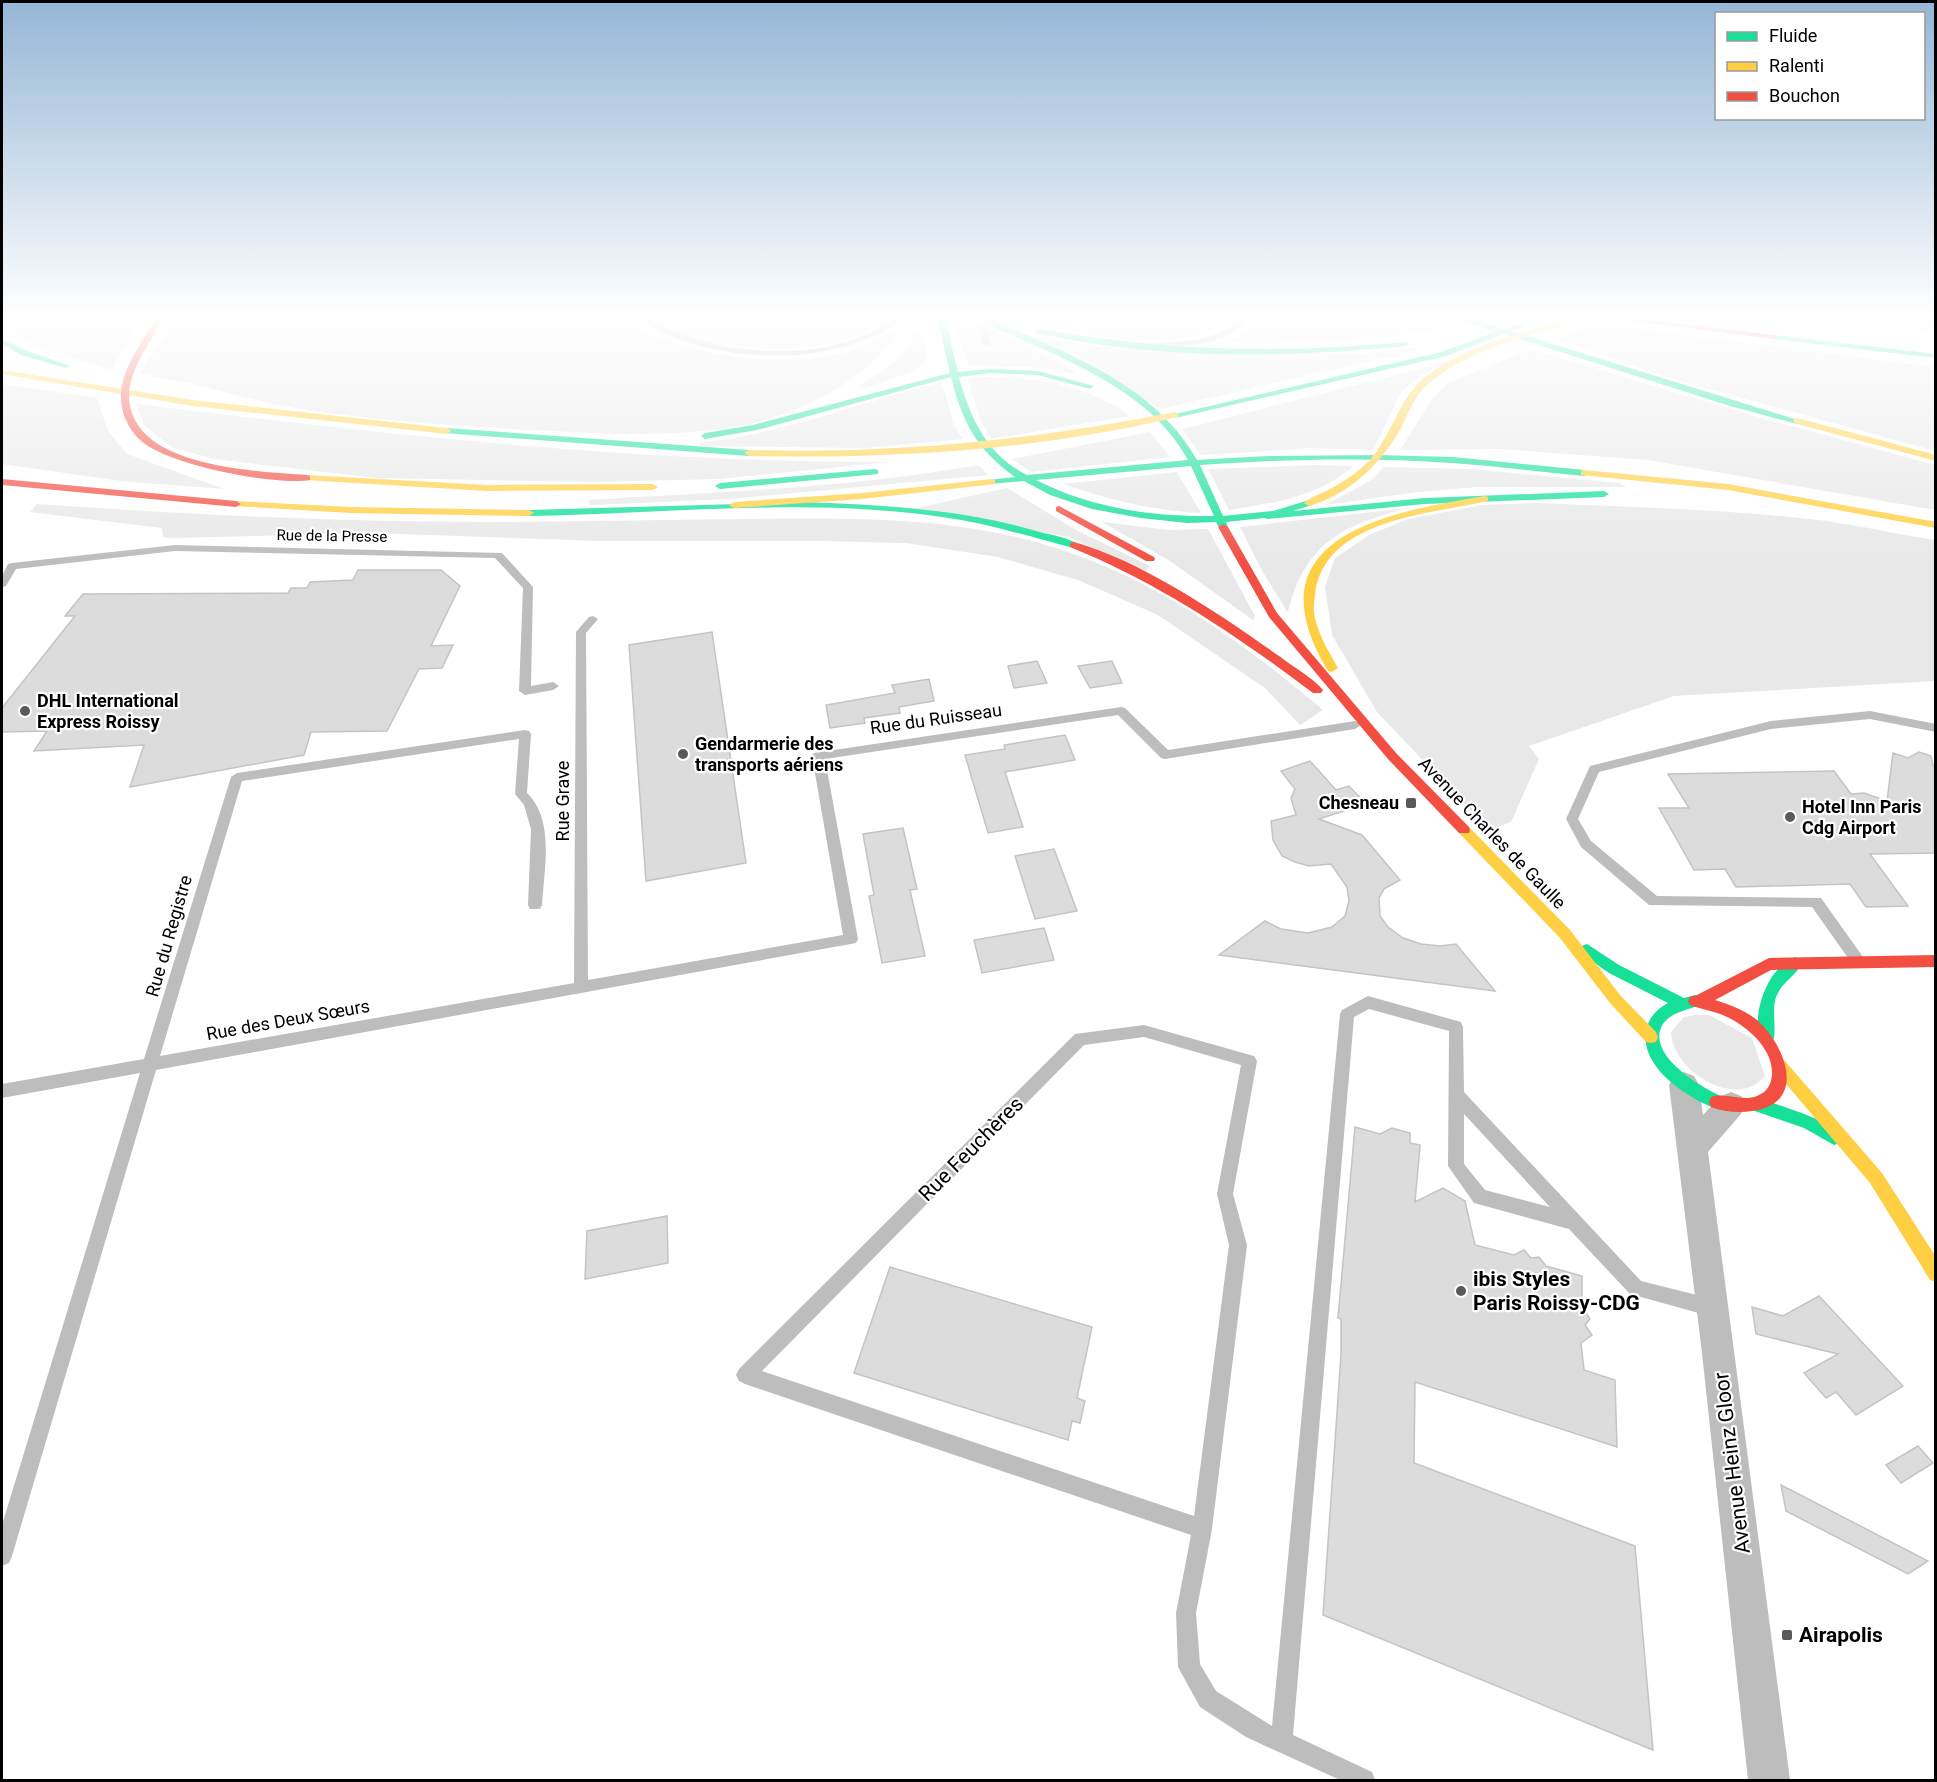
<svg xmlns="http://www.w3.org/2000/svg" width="1937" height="1782" viewBox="0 0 1937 1782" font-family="Roboto,sans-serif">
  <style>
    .green { fill: #e8e8e8 }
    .building { fill: #dcdcdc; stroke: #c4c4c4; stroke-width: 1.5 }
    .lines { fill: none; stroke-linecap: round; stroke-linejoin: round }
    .lane { fill: #bdbdbd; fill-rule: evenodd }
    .street { fill: #bdbdbd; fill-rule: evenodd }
    .fast { fill: #16e098; fill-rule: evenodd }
    .slow { fill: #ffcf43; fill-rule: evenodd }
    .jam { fill: #f24e42; fill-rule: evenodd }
    .poi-dot { fill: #595959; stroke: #fff; stroke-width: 2 }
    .labels { text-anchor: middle; stroke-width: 4.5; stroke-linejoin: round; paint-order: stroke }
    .far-street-label { font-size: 15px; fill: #000; stroke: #fff }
    .poi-label { font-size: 18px; font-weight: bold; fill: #000; stroke: #fff; text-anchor: start }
    .street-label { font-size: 18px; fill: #000; stroke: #fff }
    .near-street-label { font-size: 21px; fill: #000; stroke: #fff }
    .near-poi-label { font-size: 21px; font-weight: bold; fill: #000; stroke: #fff; text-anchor: start }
  </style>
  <rect width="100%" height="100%" fill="#fff"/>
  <g class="green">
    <path d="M102,315H137L130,338L111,370L37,347L8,329L58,327Z"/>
    <path d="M172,315H621C629,321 638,329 648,333C704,357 778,367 839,354C857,350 874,342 890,333L896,335C869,373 823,401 779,416C699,441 612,434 530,430C444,425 354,420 268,403C242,397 215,389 189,383C172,379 156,378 140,373L169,329Z"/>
    <path d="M650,315H890C883,321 876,328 868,332C826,353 730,354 686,336C674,331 662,323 650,315Z"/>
    <path d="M950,315H961L1061,363L1077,374L1031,367L969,365Z"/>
    <path d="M1006,315H1232L1235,322C1178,347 1127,342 1069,331C1047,326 1027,323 1006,315Z"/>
    <path d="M1254,315H1422L1454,328L1332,342L1228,343L1258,322Z"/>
    <path d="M1787,315H1935V333Z"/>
    <path d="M1599,324L1935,367V451L1662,376L1558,339Z"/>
    <path d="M915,328C922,339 929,348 926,361L912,372L863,389L859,386C883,370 910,358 915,328Z"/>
    <path d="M1024,334L1101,347L1358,354L1414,348L1418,350L1161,409Z"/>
    <path d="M1530,349L1751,415L1935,465V510L1648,460L1500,449L1400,450L1433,398L1448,383Z"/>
    <path d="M1451,361L1418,377L1401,392L1373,450L1315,448L1201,455L1182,429Z"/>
    <path d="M981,377C1034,377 1087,384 1130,416L991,439L981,421L968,379Z"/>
    <path d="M942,382L954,426L963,439L865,448L699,446L701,442C781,435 863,401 942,382Z"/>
    <path d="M2,384L97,398L108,431L127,454L224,489L121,481L2,464Z"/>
    <path d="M136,404C387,434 638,463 891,462L719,479L591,482L377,478L214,459L171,447L144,425Z"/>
    <path d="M1150,432L1170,457L1031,472L1012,459Z"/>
    <path d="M978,465L989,475L730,499L590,505L589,500C718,492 851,488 978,465Z"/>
    <path d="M1318,465L1353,466C1319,497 1273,503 1229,510L1208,469Z"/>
    <path d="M1384,467L1471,469L1619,483L1626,487H1478L1418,492L1325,505L1370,481Z"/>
    <path d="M1177,472L1201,513C1148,510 1112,500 1062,484Z"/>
    <path d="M1007,488L1078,531L1150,566L1146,571L1069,537L913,509Z"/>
    <path d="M1539,503C1629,507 1719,509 1809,519C1851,523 1893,534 1935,540V681L1674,696L1529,746L1539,759L1511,822L1489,830L1377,712L1332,635L1325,587L1335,558L1369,535L1408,519L1482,505Z"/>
    <path d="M37,504C196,515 354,523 514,522C590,521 666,520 742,519C854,518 961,515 1068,552C1164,585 1246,645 1323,710L1300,725L1265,688L1158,615L1078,580L998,557L906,543L821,541H600L371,533L173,538L163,537L162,528L30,512Z"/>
    <path d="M1408,508C1343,525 1304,543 1288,613L1261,569L1240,527Z"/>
    <path d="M1102,522L1169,530L1208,529L1255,616L1253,620L1170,561Z"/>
    <path d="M1696,1015H1709L1752,1038L1765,1076C1736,1111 1672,1071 1671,1032L1684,1017Z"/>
  </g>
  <g class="building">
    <path d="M358,570H441L460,586L431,646L453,645L442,668L419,669L387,731L311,732L304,755L130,787L144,745L34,751L47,731L2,732V708L75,616H65L83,594L288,593L291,588H307L310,582L353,580Z"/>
    <path d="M712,632L746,863L646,881L629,645Z"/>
    <path d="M1037,661L1047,683L1014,688L1008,666Z"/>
    <path d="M1112,661L1122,683L1090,688L1078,666Z"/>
    <path d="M929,679L934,701L899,707L900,713L864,718L865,723L830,728L826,705L895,693L892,685Z"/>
    <path d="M1065,735L1075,760L1005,772L1023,827L988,833L965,755L1005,749L1004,745Z"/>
    <path d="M1919,752L1931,756L1933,766L1935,767V853L1870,854L1908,906L1866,907L1850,884L1736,887L1725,869L1694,870L1659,808H1689L1668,774L1834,771L1851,794L1864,793L1887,801L1893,753L1908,758Z"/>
    <path d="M1310,761L1336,790L1349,786L1366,804L1319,819L1362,835L1400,880L1384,889L1379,898L1380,916L1388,927L1403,938L1421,944L1440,946L1456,944L1495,991L1219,955L1265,921L1281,929L1308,933L1332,927L1345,916L1349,901L1347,887L1331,864L1309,866L1295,862L1282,856L1273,840L1271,821L1296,815L1291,798L1295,789L1281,771Z"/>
    <path d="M903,828L917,889L910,890L925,956L882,963L869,896L874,895L863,834Z"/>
    <path d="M1054,849L1077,911L1035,919L1015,856Z"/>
    <path d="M1044,928L1054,960L982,973L974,940Z"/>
    <path d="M1355,1127L1380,1134L1392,1128L1410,1133V1143L1420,1145L1415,1202L1443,1188L1465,1201L1475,1245L1514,1255L1524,1250L1531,1258L1539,1257L1546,1266L1582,1276V1307L1590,1319L1585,1325L1592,1335L1581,1343L1584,1370L1615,1380L1617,1447L1415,1382L1414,1463L1635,1546L1653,1750L1323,1615L1341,1355V1319L1338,1318Z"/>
    <path d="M667,1216L668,1263L585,1279L587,1231Z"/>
    <path d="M890,1267L1092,1327L1077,1398L1085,1401L1080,1423L1072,1421L1068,1440L854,1373Z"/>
    <path d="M1819,1296L1903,1386L1856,1415L1836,1392L1826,1398L1804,1373L1838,1354L1756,1334L1752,1307L1783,1316Z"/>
    <path d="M1918,1446L1933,1463L1901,1483L1886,1465Z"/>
    <path d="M1781,1485L1928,1561L1908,1574L1786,1511Z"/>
  </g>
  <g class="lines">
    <g class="lane">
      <path d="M633,315C647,315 655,323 667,328C677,333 688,336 698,339C721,347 747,350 771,351C805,353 839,346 870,333C884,327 891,315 907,315C842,372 700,366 633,315Z"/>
      <path d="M1239,315H1247L1248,318C1225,347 1189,346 1155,347L1151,345L1155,343C1186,341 1217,342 1240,318Z"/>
      <path d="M988,322L995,324L986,329L991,344L987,346L983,344L978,328Z"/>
      <path d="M175,545L502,553L533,587L531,686L553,682L559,686L553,690L525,695L519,691L523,588L495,558L175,551L16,569L6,586L2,587V576L8,564L12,563Z"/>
      <path d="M593,616L598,619L586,633L588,980L843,935L812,756L814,753L1121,707L1125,708L1168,750L1355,721L1361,725L1355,729L1165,759L1161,758L1118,715L825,759L858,939L856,943L156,1070L12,1556L9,1563L2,1566V1525L140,1073L2,1098V1084L144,1059L231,777L237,773L525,730L529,731L531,734L527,793C555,820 544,870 542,905L540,909H530L528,905L531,829L524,805L515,794L519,739L242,781L160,1056L574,983L576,632L589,617Z"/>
      <path d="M1870,711L1936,724V732L1870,719L1771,729L1599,772L1578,819L1591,841L1657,896L1821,898L1863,957L1865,961L1863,965L1858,967L1853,965L1812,907L1649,905L1581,847L1566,819L1590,766L1771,721Z"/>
      <path d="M1368,996L1461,1022L1463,1027L1464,1092L1641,1281L1713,1299L1719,1302L1722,1308L1719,1314L1713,1317L1630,1294L1569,1229L1474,1203L1448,1166L1449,1031L1369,1009L1354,1017L1293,1735L1372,1772L1375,1780H1340L1246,1737L1200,1707L1178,1667L1176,1613L1191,1535L745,1384L739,1381L736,1375L739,1369L1075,1034L1144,1025L1254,1056L1257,1061L1233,1194L1247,1245L1212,1529L1196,1613L1200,1664L1216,1691L1272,1726L1340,1014L1342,1010ZM1144,1037L1241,1065L1217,1194L1229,1245L1194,1516L762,1371L1084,1045ZM1464,1114L1550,1207L1485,1190L1464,1164Z"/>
    </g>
    <path class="street" d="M1684,1072L1694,1076L1699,1085L1703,1115L1721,1096L1731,1092L1741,1096L1746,1105L1741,1114L1708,1152L1790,1780H1748L1702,1353L1669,1085L1674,1076Z"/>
    <g class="fast">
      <path d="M933,315H941L946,322L958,372L989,369L1038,371L1094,386L1090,389L1038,375L989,373L959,377C970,418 987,455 1027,475L1188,460C1154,398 1087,369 1025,341C1008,333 987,326 971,315H982C1060,351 1153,381 1197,460L1268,456L1379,455L1453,457L1584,470L1589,473L1584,476C1540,472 1496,466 1452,463C1368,457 1283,459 1200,465L1223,516L1273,511L1309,500L1314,503L1312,505L1293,511L1425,498L1604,491L1609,494L1604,497L1425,504L1268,519L1264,518L1226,522L1228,527L1223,530L1220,529L1216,522L1187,523L1141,518L1092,509L1050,495L1024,481L989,484V480L1015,477C977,450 962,422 951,377L757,430L705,439L701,436L705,433L753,425L950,373L938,322ZM1191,466L1214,516C1152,517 1091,508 1036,480Z"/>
      <path d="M1447,315H1460L1503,329L1524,323V327L1511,331L1801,421L1797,424L1730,406L1504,334L1446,356L1175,418L1171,415L1441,352L1496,332Z"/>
      <path d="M1039,329C1163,351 1280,354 1405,342L1409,344L1405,346C1282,358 1157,360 1036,333L1035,331Z"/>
      <path d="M1774,335L1936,354V358L1771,339L1770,337Z"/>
      <path d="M2,339L27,351L70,366L66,368L21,355L2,344Z"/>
      <path d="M447,428L749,450L754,453L749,456L444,433V429Z"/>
      <path d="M875,469L878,470V474L720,489L715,486L720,483Z"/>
      <path d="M804,502C884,505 963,509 1040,532C1052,535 1070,538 1079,545L1074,548C1030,537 987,523 942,517C809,497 663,514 529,516L524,513L529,510Z"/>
      <path d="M1587,944L1619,965L1684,998L1695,995L1700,997L1702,1001L1700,1005C1688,1010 1671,1012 1663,1024C1644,1054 1702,1088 1723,1097L1725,1102L1723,1107L1717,1109C1687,1098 1636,1065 1647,1027C1650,1016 1658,1008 1668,1003L1609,973L1582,954L1580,950L1582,946Z"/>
      <path d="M1795,957L1800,959L1802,963C1796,976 1781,983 1776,997C1771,1012 1778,1032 1772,1044L1767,1045L1762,1044C1749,1018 1767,967 1795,957Z"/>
      <path d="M1758,1098C1777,1105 1834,1120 1842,1138L1840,1143L1834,1145L1804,1128L1752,1110L1750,1105L1752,1100Z"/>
    </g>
    <g class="slow">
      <path d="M59,315H81L31,324L2,320V316L31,320Z"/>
      <path d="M1582,315H1596C1583,322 1566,325 1552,329C1509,341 1457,356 1424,388C1413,399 1408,414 1401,428C1381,464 1350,494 1309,506L1304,503C1311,497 1320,494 1328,490C1343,482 1357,473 1369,461C1389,439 1396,409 1415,387C1450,348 1533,329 1582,315Z"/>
      <path d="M2,370L193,400L447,428L451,431L447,434L193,406L2,374Z"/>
      <path d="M1175,412L1178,413V417C1038,450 893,459 749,456L744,453L749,450C893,454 1034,440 1175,412Z"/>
      <path d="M1797,418L1936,455V461L1794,423V419Z"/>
      <path d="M1584,470L1728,484L1936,522V528L1728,490L1581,475V471Z"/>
      <path d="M307,475L487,485L653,484L658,487L653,490L487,491L304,480V476Z"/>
      <path d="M992,479L995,480V484L862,499L734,508L729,505L734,502L862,493Z"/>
      <path d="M1485,496L1488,497V501C1431,514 1323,519 1315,595C1314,603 1313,610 1315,618C1319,636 1329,652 1338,668L1332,672L1328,671C1247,538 1386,512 1485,496Z"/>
      <path d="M236,501L351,507L529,510L534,513L529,516L351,513L233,506V502Z"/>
      <path d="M1464,825L1469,827L1570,930L1620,995L1656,1032L1658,1037L1656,1042L1651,1043L1646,1042L1610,1003L1560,938L1459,833L1458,830L1459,827Z"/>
      <path d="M1780,1059L1785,1061L1882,1173L1936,1257V1282L1930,1280L1870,1183L1775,1071L1772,1066L1775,1061Z"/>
    </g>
    <g class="jam">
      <path d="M157,315H165C153,340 130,367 129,394C128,468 254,471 307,475L310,476V480C275,486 165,465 139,439C127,427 120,411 121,394C122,366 145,340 157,315Z"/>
      <path d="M1585,315H1612L1774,335L1778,337L1774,339Z"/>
      <path d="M2,479L236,501L241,504L236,507L2,485Z"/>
      <path d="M1059,506L1154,557L1155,559L1154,561H1146L1056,511V507Z"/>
      <path d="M1223,524L1228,527L1277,613L1396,753L1469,827L1470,830L1469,833H1459L1388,759L1269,617L1218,527Z"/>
      <path d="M1074,542C1142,561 1221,615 1279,656C1293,667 1312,677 1323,690L1321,693H1313C1236,635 1159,583 1070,547V543Z"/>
      <path d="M1936,955V967L1771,970L1715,1000C1730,1005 1745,1010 1757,1020C1785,1045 1809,1103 1752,1111C1739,1113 1724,1112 1711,1107L1709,1102L1711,1097C1726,1092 1742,1102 1757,1096C1767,1092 1771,1085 1772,1075C1774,1049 1746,1025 1725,1016C1714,1011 1701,1009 1690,1005L1688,1001L1690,997L1697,995L1769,958Z"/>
    </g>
  </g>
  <linearGradient id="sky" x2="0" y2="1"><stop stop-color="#95b6d6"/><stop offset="0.56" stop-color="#fff"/><stop offset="1" stop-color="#fff" stop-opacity="0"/></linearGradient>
  <rect width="1937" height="565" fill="url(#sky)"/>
  <g class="poi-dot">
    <circle cx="25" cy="711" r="6"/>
    <circle cx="683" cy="754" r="6"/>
    <rect x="1405" y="797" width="12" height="12" rx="3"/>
    <circle cx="1790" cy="817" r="6"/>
    <circle cx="1461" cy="1291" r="6"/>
    <rect x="1781" y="1629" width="12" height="12" rx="3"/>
  </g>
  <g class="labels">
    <g class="far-street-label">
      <text transform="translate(332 536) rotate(1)" y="5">Rue de la Presse</text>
    </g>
    <g class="poi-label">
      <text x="37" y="707">DHL International<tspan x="37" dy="21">Express Roissy</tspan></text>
      <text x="695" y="750">Gendarmerie des<tspan x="695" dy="21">transports aériens</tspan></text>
      <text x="1399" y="809" text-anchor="end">Chesneau</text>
      <text x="1802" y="813">Hotel Inn Paris<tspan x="1802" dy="21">Cdg Airport</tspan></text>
    </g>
    <g class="street-label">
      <text transform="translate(936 719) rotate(-8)" y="6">Rue du Ruisseau</text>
      <text transform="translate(563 801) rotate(-90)" y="6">Rue Grave</text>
      <text transform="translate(1492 833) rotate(46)" y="6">Avenue Charles de Gaulle</text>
      <text transform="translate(169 936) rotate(-74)" y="6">Rue du Registre</text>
      <text transform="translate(288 1020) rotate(-10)" y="6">Rue des Deux Sœurs</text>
    </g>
    <g class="near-street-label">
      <text transform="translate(971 1149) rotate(-45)" y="7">Rue Feuchères</text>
      <text transform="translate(1732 1463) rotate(-97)" y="7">Avenue Heinz Gloor</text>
    </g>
    <g class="near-poi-label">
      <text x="1473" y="1286">ibis Styles<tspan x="1473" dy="24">Paris Roissy-CDG</tspan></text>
      <text x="1799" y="1642">Airapolis</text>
    </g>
  </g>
  <rect width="1937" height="1782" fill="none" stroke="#000000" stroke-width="6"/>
  <rect x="1715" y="12" width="210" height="108" fill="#ffffff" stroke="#999999" stroke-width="1.5"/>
  <rect x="1727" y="32" width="30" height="9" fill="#16e098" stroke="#999999" stroke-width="1.5"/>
  <text x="1769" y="42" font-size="18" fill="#000000">Fluide</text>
  <rect x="1727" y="62" width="30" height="9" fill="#ffcf43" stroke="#999999" stroke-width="1.5"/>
  <text x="1769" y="72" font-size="18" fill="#000000">Ralenti</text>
  <rect x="1727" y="92" width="30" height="9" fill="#f24e42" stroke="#999999" stroke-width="1.5"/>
  <text x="1769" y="102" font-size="18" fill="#000000">Bouchon</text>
</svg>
